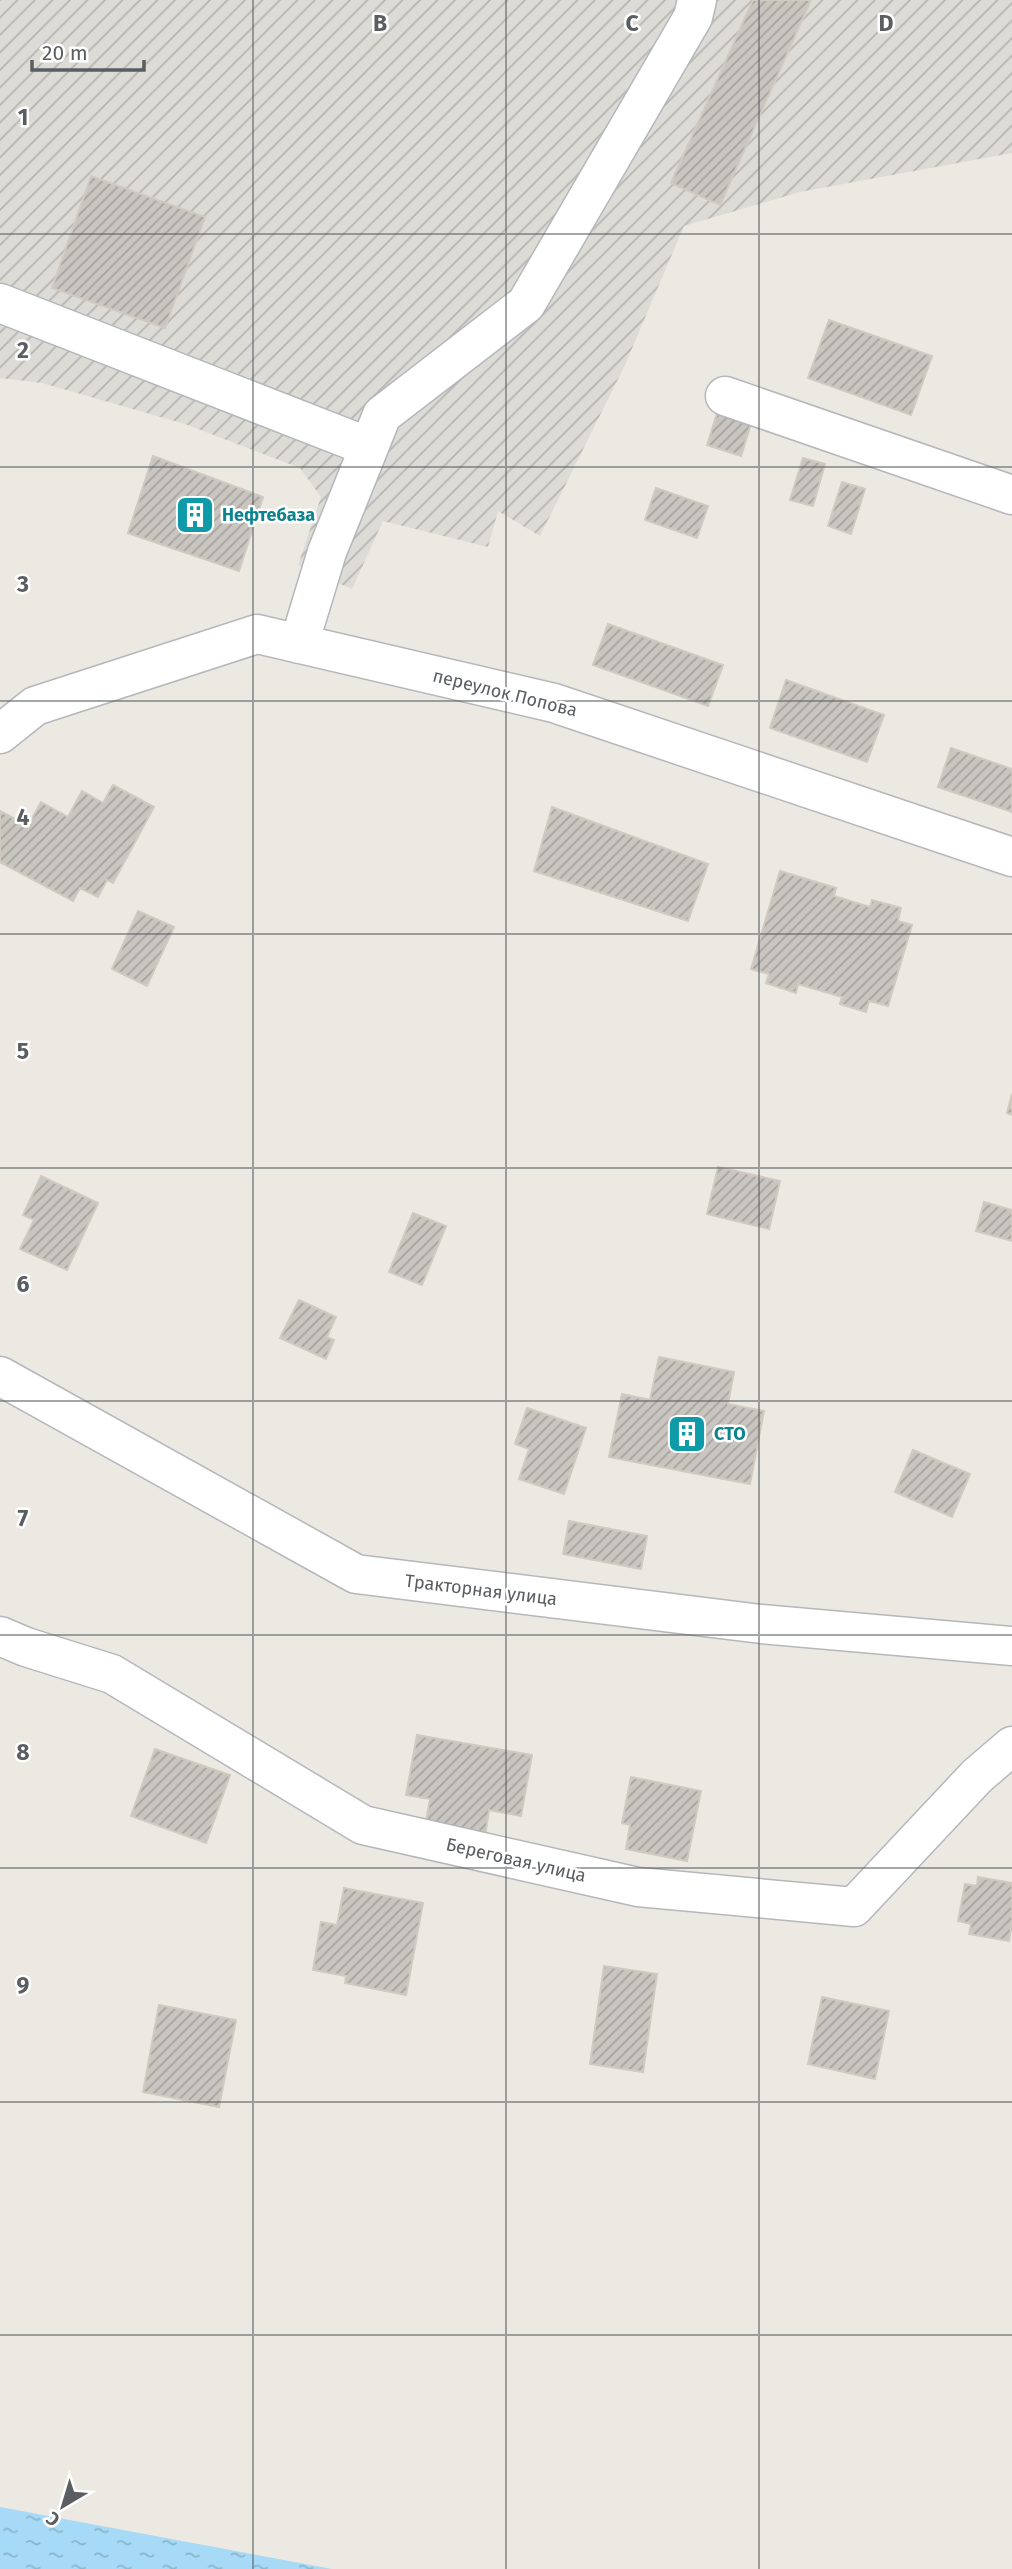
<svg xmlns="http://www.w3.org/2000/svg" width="1012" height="2569" font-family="'Fira Sans',sans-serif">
	<defs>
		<pattern id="industrial-furrows" width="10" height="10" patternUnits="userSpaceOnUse" patternTransform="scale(1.75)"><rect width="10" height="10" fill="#dddbd6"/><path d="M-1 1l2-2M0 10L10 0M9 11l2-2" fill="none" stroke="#b6b5b1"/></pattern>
		<pattern id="water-ripples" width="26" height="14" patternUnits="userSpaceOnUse" patternTransform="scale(1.75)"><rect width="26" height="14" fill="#a6daf7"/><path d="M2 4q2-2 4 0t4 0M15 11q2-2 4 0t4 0" fill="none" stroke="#8ab4cb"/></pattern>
		<pattern id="building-hatch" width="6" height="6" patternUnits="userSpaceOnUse" patternTransform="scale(1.75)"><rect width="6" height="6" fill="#c9c5c0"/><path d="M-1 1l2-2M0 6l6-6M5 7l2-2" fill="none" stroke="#a6a39f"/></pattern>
	</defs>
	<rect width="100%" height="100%" fill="#ece9e2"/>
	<!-- industrial -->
	<path fill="url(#industrial-furrows)" d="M 0,0 L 1012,0 L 1012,153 L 800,192 L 684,226 L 625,365 L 540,536 L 498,511 L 488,547 L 383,521 L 352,589 L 298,565 L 321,497 L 300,468 L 185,424 L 42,383 L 0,378 Z"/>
	<!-- water -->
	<path fill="url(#water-ripples)" d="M 0,2507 L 332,2569 L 0,2569 Z"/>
	<!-- building -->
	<path fill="url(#building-hatch)" stroke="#d0cac0" stroke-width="2" d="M 753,0 L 811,0 L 720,205 L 671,183 Z
		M 91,176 L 205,217 L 165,328 L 52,288 Z
		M 829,320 L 932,356 L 911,415 L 808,378 Z
		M 719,407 L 753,417 L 741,456 L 707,445 Z
		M 153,456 L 263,497 L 239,571 L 128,533 Z
		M 803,458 L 825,464 L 813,506 L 790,500 Z
		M 842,482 L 865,489 L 851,534 L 828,526 Z
		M 656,488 L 708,506 L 697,538 L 645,520 Z
		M 608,624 L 723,665 L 708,706 L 593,665 Z
		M 786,680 L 884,715 L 867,762 L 770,728 Z
		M 951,748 L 1012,769 L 1012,812 L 938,787 Z
		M 113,785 L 154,807 L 113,883 L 107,880 L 98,897 L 80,888 L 73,901 L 0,862 L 0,811 L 28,826 L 41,802 L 68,817 L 82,791 L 103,803 Z
		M 552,807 L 708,864 L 688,921 L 534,871 Z
		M 780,871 L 836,888 L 834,896 L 870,907 L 872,900 L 901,908 L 898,921 L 912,925 L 888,1006 L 869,1001 L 866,1012 L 840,1004 L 842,997 L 798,984 L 796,993 L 766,983 L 769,974 L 751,969 Z
		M 138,911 L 174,927 L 147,986 L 112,969 Z
		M 1012,1094 L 1012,1115 L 1007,1113 Z
		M 718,1167 L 780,1181 L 769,1229 L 707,1214 Z
		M 41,1176 L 98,1203 L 67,1270 L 20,1249 L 34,1220 L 23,1215 Z
		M 984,1202 L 1012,1210 L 1012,1241 L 976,1231 Z
		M 413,1213 L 446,1226 L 422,1285 L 389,1272 Z
		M 299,1300 L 336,1317 L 327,1337 L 334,1340 L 326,1359 L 280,1338 Z
		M 659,1357 L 734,1372 L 728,1404 L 764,1411 L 750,1484 L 609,1457 L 622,1394 L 650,1400 Z
		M 527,1408 L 586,1428 L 564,1494 L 519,1479 L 529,1449 L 515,1444 Z
		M 913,1450 L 970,1474 L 952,1517 L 895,1492 Z
		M 569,1521 L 647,1536 L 641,1569 L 563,1554 Z
		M 417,1735 L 532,1755 L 521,1816 L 489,1810 L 485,1837 L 425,1827 L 430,1799 L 406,1795 Z
		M 155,1749 L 230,1775 L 206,1843 L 131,1816 Z
		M 631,1777 L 701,1791 L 687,1861 L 626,1849 L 630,1825 L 622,1823 Z
		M 978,1877 L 1012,1883 L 1012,1923 L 1009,1941 L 969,1934 L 971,1924 L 958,1921 L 965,1884 L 977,1886 Z
		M 344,1888 L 423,1903 L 406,1995 L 345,1983 L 346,1976 L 313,1970 L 321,1922 L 337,1925 Z
		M 604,1966 L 657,1974 L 643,2072 L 590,2064 Z
		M 822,1997 L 889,2011 L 875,2079 L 808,2064 Z
		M 159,2005 L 236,2020 L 219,2107 L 143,2092 Z"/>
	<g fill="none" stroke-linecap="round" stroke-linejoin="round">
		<!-- minor casing -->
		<g stroke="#b4b7bb" stroke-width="41">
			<path id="minor" d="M 0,303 L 369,447
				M 725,396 L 1012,495
				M 299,644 L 327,552 L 382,415 L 526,304 L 693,17 L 697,0
				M 0,734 L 35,706 L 257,634 L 554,703 L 1012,857
				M 0,1376 L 356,1574 L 761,1624 L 1012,1646
				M 0,1636 L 26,1647 L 112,1674 L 363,1825 L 638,1887 L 854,1907 L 977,1776 L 1012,1746"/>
		</g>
		<!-- minor -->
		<use href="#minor" stroke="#fff" stroke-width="38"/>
	</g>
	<!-- grid -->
	<path fill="none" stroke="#5a5e61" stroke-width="2" stroke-opacity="0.55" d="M 253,0 L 253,2569M 506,0 L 506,2569M 759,0 L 759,2569M 0,234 L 1012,234M 0,467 L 1012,467M 0,701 L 1012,701M 0,934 L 1012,934M 0,1168 L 1012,1168M 0,1401 L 1012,1401M 0,1635 L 1012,1635M 0,1868 L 1012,1868M 0,2102 L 1012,2102M 0,2335 L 1012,2335"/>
	<!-- icons -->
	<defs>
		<g id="building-square" transform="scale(2.0125)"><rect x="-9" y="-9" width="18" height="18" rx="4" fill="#0f9aa8" stroke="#fff"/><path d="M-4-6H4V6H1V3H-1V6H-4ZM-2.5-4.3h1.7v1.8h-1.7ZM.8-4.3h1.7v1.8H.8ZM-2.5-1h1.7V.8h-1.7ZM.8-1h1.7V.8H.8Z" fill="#fff"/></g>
	</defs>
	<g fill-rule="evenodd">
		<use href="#building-square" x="195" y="515"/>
		<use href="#building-square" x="687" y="1434"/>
	</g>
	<g text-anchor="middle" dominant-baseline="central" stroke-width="5" stroke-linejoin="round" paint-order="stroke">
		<!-- culture labels -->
		<g font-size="18" font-weight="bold" fill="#0d838f" stroke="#fff" text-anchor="start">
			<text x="222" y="515">Нефтебаза</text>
			<text x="714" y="1434">СТО</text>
		</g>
		<!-- street labels -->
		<g font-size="18" fill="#5a5e61" stroke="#fff">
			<text transform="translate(505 693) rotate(14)">переулок Попова</text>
			<text transform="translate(481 1590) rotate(7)">Тракторная улица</text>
			<text transform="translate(516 1860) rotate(13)">Береговая улица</text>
		</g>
	</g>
	<g font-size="23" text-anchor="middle" font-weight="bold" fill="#5a5e61" stroke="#fff" stroke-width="5" stroke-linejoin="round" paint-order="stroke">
		<text x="380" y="31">B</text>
		<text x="632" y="31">C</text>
		<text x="886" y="31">D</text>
		<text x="23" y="125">1</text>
		<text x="23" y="358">2</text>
		<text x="23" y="592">3</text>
		<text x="23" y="825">4</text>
		<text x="23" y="1059">5</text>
		<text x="23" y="1292">6</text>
		<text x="23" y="1526">7</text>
		<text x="23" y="1760">8</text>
		<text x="23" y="1993">9</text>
	</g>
	<!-- north arrow -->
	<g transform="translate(63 2506) rotate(218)" stroke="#ffffff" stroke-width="5" paint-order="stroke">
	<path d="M0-5L12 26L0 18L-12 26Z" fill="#5a5e61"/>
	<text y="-10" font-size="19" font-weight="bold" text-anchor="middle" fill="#5a5e61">С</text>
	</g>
	<!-- scale -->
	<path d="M32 60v10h112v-10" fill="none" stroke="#5a5e61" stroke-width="3.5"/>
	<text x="42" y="60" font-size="21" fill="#5a5e61" stroke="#ffffff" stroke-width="5" paint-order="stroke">20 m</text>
</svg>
